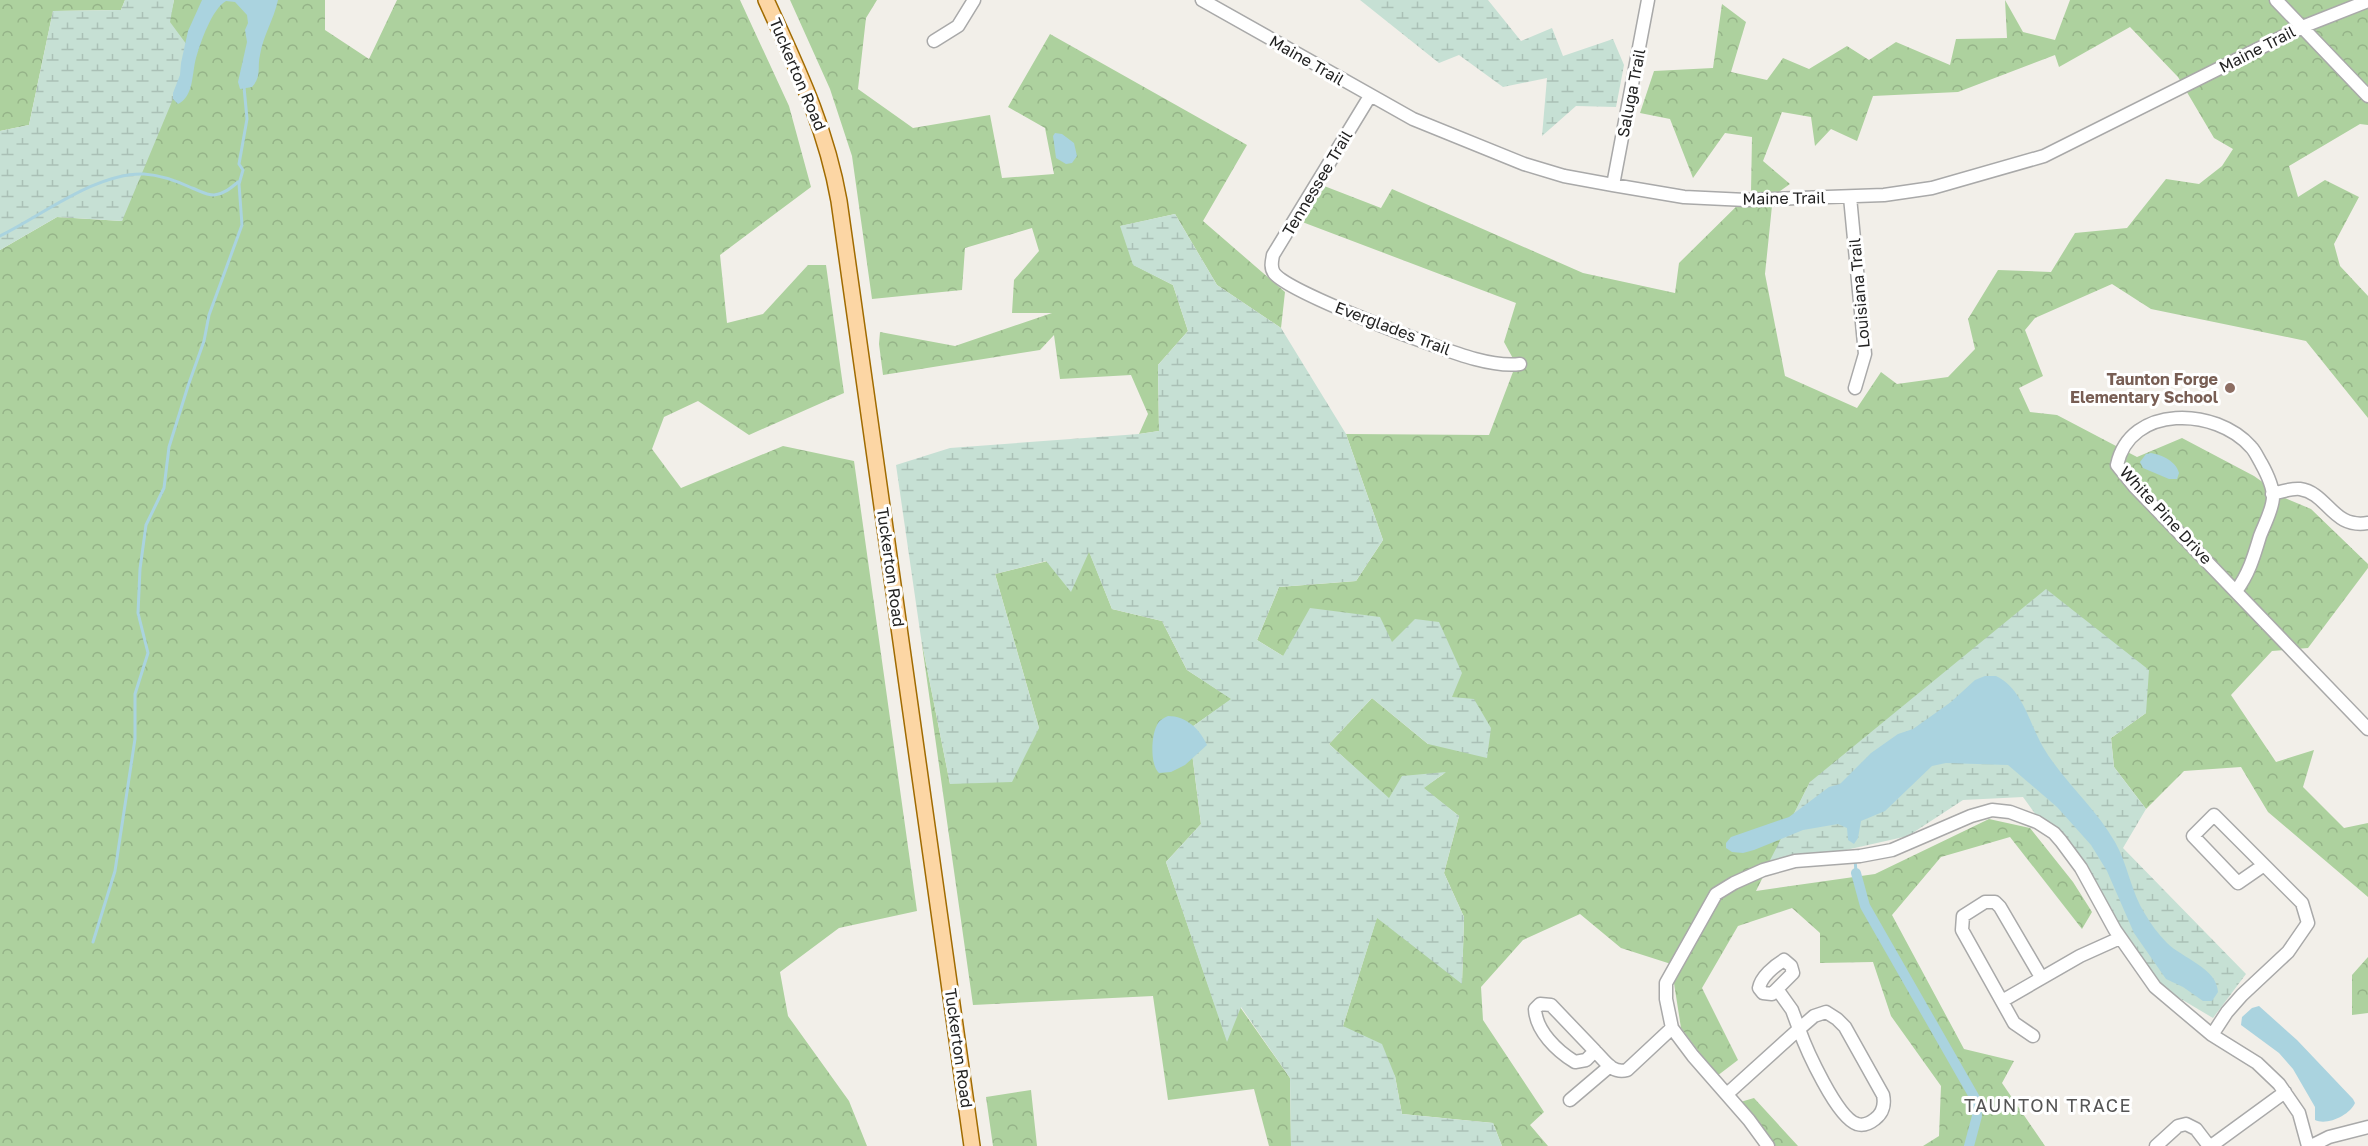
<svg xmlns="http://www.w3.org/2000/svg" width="2368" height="1146" font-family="'Golos Text',sans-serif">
	<defs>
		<pattern id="forest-crowns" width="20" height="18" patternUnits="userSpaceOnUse" patternTransform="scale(1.5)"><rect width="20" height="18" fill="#add19e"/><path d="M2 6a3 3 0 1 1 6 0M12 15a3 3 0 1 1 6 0" fill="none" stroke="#95b388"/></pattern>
		<pattern id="wetland-marsh" width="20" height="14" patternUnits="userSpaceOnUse" patternTransform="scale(1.5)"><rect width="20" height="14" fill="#c6e0d4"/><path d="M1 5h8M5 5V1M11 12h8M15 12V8" fill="none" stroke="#aac0b6"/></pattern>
	</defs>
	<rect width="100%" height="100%" fill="#f2efe9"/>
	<!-- forest -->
	<path fill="url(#forest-crowns)" fill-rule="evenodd" d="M 0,0 L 125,0 L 121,10 L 53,11 L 29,125 L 0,131 Z
		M 174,0 L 325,0 L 325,30 L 369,59 L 397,0 L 740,0 L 789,106 L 811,187 L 720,255 L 727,323 L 763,314 L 808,265 L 826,265 L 844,393 L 749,435 L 698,401 L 664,417 L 652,449 L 681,488 L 783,446 L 854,461 L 917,911 L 839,928 L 780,972 L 788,1016 L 849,1101 L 867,1146 L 0,1146 L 0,250 L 57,217 L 122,221 Z
		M 790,0 L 877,0 L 866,18 L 858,89 L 913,128 L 990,115 L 1002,178 L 1054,174 L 1045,128 L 1008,107 L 1050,34 L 1247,145 L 1203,221 L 1285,292 L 1281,328 L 1217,285 L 1175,214 L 1121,226 L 1134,265 L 1173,285 L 1188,331 L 1158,365 L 1159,431 L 1139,434 L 1148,414 L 1131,375 L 1060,379 L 1054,335 L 1040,350 L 883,375 L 879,344 L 880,332 L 955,346 L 1052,313 L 1012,313 L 1014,280 L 1039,251 L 1032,228 L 965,248 L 962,290 L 872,299 L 852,156 L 830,89 Z
		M 2005,0 L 2023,32 L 2055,40 L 2070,0 L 2368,0 L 2368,125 L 2360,124 L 2289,166 L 2298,197 L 2325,180 L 2359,197 L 2334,244 L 2340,266 L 2368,296 L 2368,418 L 2306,341 L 2151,309 L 2112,284 L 2035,318 L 2025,330 L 2043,376 L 2019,388 L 2030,412 L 2057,415 L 2137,457 L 2182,438 L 2254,476 L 2285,498 L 2311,509 L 2368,564 L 2368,568 L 2308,648 L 2272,651 L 2231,695 L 2276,762 L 2314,750 L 2303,787 L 2344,828 L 2368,823 L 2368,897 L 2268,812 L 2241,767 L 2184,771 L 2146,809 L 2114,767 L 2111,738 L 2146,713 L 1810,782 L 1756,891 L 1875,874 L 1989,819 L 2030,828 L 2073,882 L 2092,912 L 2082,929 L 2010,837 L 1941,857 L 1892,915 L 1964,1049 L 2014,1061 L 2002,1083 L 2045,1146 L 1923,1146 L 1939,1136 L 1941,1086 L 1891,1016 L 1873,962 L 1820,963 L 1820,933 L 1792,908 L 1738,926 L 1702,988 L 1738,1060 L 1717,1076 L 1681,1028 L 1671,964 L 1621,948 L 1580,914 L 1523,940 L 1481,987 L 1483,1020 L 1544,1112 L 1530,1125 L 1548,1146 L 1502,1146 L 1493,1123 L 1402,1114 L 1395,1076 L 1343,1026 L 1377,917 L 1462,983 L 1464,917 L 1444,873 L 1459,816 L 1423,788 L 1445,773 L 1389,799 L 1329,744 L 1372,698 L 1428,744 L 1452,697 L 1392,642 L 1283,656 L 1257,640 L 1279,587 L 1356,581 L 1383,540 L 1346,434 L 1489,435 L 1516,364 L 1504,342 L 1516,303 L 1297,220 L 1319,184 L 1381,208 L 1392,189 L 1583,273 L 1675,293 L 1679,263 L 1751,192 L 1752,137 L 1725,133 L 1693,178 L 1670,119 L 1640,113 L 1654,71 L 1713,68 L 1722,4 L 1746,22 L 1731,72 L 1767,80 L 1783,58 L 1809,69 L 1847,46 L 1869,60 L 1896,42 L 1950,65 L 1956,39 L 2007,38 ZM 2130,27 L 2178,77 L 2214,138 L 2233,149 L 2222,166 L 2199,184 L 2166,179 L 2127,228 L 2075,233 L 2051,272 L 1998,270 L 1968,319 L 1975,349 L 1948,377 L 1897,384 L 1881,372 L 1857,408 L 1785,376 L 1765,274 L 1773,196 L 1790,184 L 1763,161 L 1782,112 L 1811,117 L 1815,146 L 1831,129 L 1857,141 L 1873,96 L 1958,92 L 2055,55 L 2059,67 Z
		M 1089,551 L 1112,609 L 1162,621 L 1187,670 L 1232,699 L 1189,729 L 1201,824 L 1166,862 L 1227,1040 L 1240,1007 L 1290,1078 L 1291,1146 L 1269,1146 L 1254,1089 L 1168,1100 L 1153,996 L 973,1005 L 921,638 L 950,784 L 1039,728 L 995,574 Z
		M 2368,957 L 2368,1013 L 2352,1015 L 2352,975 Z
		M 1031,1090 L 1037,1146 L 993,1146 L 986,1097 Z
		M 1754,1098 L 1798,1146 L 1768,1146 L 1737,1103 Z"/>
	<!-- wetland -->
	<path fill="url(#wetland-marsh)" d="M 125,0 L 174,0 L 170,22 L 187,45 L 178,87 L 122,221 L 57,217 L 0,250 L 0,131 L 29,125 L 53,11 L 121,10 Z
		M 1360,0 L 1488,0 L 1521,41 L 1552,28 L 1563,56 L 1613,39 L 1624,65 L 1616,107 L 1576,106 L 1542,136 L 1547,78 L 1503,87 L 1459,55 L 1439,63 Z
		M 1175,214 L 1217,285 L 1281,328 L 1346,434 L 1383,540 L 1356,581 L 1279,587 L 1257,640 L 1283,656 L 1310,608 L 1380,617 L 1392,642 L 1415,619 L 1439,622 L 1462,673 L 1452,697 L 1474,699 L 1491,728 L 1487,758 L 1428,744 L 1372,698 L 1329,744 L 1389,798 L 1402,776 L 1446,772 L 1424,788 L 1459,816 L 1444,873 L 1464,917 L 1462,984 L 1377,918 L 1343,1026 L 1382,1044 L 1395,1076 L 1402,1114 L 1493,1123 L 1502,1146 L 1291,1146 L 1290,1078 L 1241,1007 L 1227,1042 L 1166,862 L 1201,824 L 1189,729 L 1231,699 L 1187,670 L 1162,621 L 1112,609 L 1089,552 L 1071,592 L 1046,561 L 995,574 L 1039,728 L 1012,782 L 950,784 L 921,638 L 896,465 L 950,448 L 1139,434 L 1159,431 L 1158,365 L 1188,331 L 1173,285 L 1133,265 L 1120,226 Z
		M 2046,589 L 2149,670 L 2146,713 L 2111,738 L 2114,767 L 2146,809 L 2123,848 L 2246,974 L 2213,1018 L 2159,986 L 2023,797 L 1963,800 L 1908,836 L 1766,868 L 1810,782 Z"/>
	<!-- water -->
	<path fill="#aad3df" d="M 202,0 L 278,0 C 274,19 263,36 260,55 C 257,68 262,76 252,87 L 240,89 L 238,82 L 247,42 L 245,30 L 248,23 L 247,15 L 235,2 L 226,1 C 212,9 201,41 196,58 C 192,72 194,97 178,104 L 173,99 L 173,93 L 180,75 L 181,63 L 188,31 Z
		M 1055,133 L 1062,134 L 1074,143 L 1077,156 L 1072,163 L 1066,164 L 1056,158 L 1053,136 Z
		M 2151,453 C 2162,455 2176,461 2179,473 L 2177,479 L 2169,479 L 2143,468 L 2140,462 L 2146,454 Z
		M 1985,676 L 1996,676 C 2023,689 2029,723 2043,747 C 2063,781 2095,807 2115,842 C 2128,865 2131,892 2145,914 C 2151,924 2158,934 2167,943 C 2182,958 2217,968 2218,992 L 2212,1001 L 2203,1001 L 2183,987 L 2166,979 L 2134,933 L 2107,871 L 2091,845 L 2057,807 L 2008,765 L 1946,763 L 1932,766 L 1885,811 L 1861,821 L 1858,838 L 1854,844 L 1848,840 L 1847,828 L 1838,824 L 1803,830 L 1754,850 L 1743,853 L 1732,852 L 1726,848 L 1726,843 L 1731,837 L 1789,817 L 1829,787 L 1840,784 L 1871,753 L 1898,734 L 1913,729 L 1951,702 L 1975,680 Z
		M 1168,716 C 1186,716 1200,729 1207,745 L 1185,765 L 1171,772 L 1159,773 C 1150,765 1151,736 1157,725 C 1159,720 1164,718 1168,716 Z
		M 2259,1006 L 2297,1040 L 2353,1099 L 2355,1103 C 2350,1115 2327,1126 2315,1120 L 2315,1107 L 2293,1069 L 2279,1053 L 2241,1025 L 2242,1017 L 2252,1008 Z"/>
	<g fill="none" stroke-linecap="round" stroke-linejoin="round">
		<!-- stream -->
		<path stroke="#aad3df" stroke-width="3" d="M 0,236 C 41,216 97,172 144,174 C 160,175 177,181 192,188 C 200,191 206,195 214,195 C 224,194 231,188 238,182
			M 1855,858 L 1856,873
			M 93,942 L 115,871 L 135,739 L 135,694 L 148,653 L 138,613 L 140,569 L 146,525 L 164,488 L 169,447 L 188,386 L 204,341 L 209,315 L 242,225 L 239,184 L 243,170 L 239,164 L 247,119 L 244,87"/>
		<!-- canal -->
		<path stroke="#aad3df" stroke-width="10" d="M 1856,873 L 1865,906 L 1976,1100 L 1977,1116 L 1969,1146"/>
		<!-- minor casing -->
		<g stroke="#a9a9a9" stroke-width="15">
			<path id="minor" d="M 1202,0 L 1413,119 L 1524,164 L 1564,176 L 1613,185 L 1684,197 L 1746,200 L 1884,195 L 1932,188 L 2044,156 L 2302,27 L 2368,1
				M 2276,0 L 2368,96
				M 934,41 L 958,26 L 974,0
				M 1370,96 L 1273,255 C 1272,261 1270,267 1274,273 C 1288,293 1444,351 1475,359 C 1490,363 1505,366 1520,364
				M 1613,185 L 1648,0
				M 1850,197 L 1865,354 L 1855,388
				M 2272,494 C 2280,492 2292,488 2300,489 C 2328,493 2332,529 2368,523
				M 2236,591 C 2249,574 2254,556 2260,536 C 2264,525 2273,509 2273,497 C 2273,486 2266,472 2261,463 C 2258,458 2255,451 2251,447 C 2216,407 2130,404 2117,465 L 2134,486 L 2368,729
				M 2002,1001 L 2080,956 L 2120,938
				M 1826,1012 L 1837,1019 L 1845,1027 L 1883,1095 C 1885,1104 1883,1113 1875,1119 C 1870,1123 1863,1126 1857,1124 C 1837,1118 1806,1049 1799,1029 L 1814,1016 Z
				M 2212,1035 L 2227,1012 L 2242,995 L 2288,952 L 2308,923 L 2302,903 L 2214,815 L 2193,836 L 2238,883 L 2264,865
				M 2033,1036 L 2014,1023 L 1962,930 L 1963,916 L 1985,902 L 1995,902 L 2000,907 L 2041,977
				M 1595,1051 L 1551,1005 L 1540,1004 L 1535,1009 C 1536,1031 1557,1051 1575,1062 L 1586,1060 L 1595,1051 C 1605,1061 1612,1074 1627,1070 L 1672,1028
				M 1727,1094 L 1799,1029 L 1792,1010 L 1777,989 L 1793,973 L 1791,966 L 1784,960 C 1774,966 1761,977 1759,988 L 1763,993 L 1772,994 L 1777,989
				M 1570,1100 L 1610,1066
				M 1768,1146 L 1749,1120 L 1693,1056 L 1672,1028 L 1666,999 L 1666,983 L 1716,894 L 1734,883 L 1763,870 L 1795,861 L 1860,856 L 1892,850 L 1971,816 L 1992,810 L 2010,812 L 2037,822 L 2054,833 L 2061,841 L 2081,868 L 2115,930 L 2155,987 L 2212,1035 L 2257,1063 L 2279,1084 L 2299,1113 L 2308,1146
				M 2156,1146 L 2178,1126 L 2186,1124 L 2196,1129 L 2209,1146
				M 2211,1146 L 2285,1092
				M 2311,1146 L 2329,1137 L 2368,1127"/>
		</g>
		<!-- major casing -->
		<g stroke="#a06b00" stroke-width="18">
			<path id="major" d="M 766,0 C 797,68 826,127 839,201 L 972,1146"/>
		</g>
		<!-- minor -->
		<use href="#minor" stroke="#fff" stroke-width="12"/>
		<!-- major -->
		<use href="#major" stroke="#fcd6a4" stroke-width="15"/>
	</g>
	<!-- markers -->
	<circle fill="#8d6e63" stroke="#fff" stroke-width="2" cx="2230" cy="388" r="6"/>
	<g text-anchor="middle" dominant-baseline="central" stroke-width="6" stroke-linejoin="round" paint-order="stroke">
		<!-- street labels -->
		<g font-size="16" fill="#222" stroke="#fff">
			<text transform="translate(2257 49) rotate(-27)">Maine Trail</text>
			<text transform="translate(1307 60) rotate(30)">Maine Trail</text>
			<text transform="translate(798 74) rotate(67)">Tuckerton Road</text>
			<text transform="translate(1631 93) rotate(-79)">Saluga Trail</text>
			<text transform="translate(1317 183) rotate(-59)">Tennessee Trail</text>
			<text transform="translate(1784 198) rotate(-1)">Maine Trail</text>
			<text transform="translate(1859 293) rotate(-95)">Louisiana Trail</text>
			<text transform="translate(1393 328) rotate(21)">Everglades Trail</text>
			<text transform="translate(2166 515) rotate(47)">White Pine Drive</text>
			<text transform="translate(891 567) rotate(82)">Tuckerton Road</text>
			<text transform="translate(959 1048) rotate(82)">Tuckerton Road</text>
		</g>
		<!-- education labels -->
		<g font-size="16" font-weight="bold" fill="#785e54" stroke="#fff" text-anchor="end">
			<text x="2218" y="379">Taunton Forge<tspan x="2218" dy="18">Elementary School</tspan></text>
		</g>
		<!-- neighbourhood labels -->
		<g font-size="18" letter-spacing="1.5" fill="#555" stroke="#fff">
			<text x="2048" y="1105">TAUNTON TRACE</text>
		</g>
	</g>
</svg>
